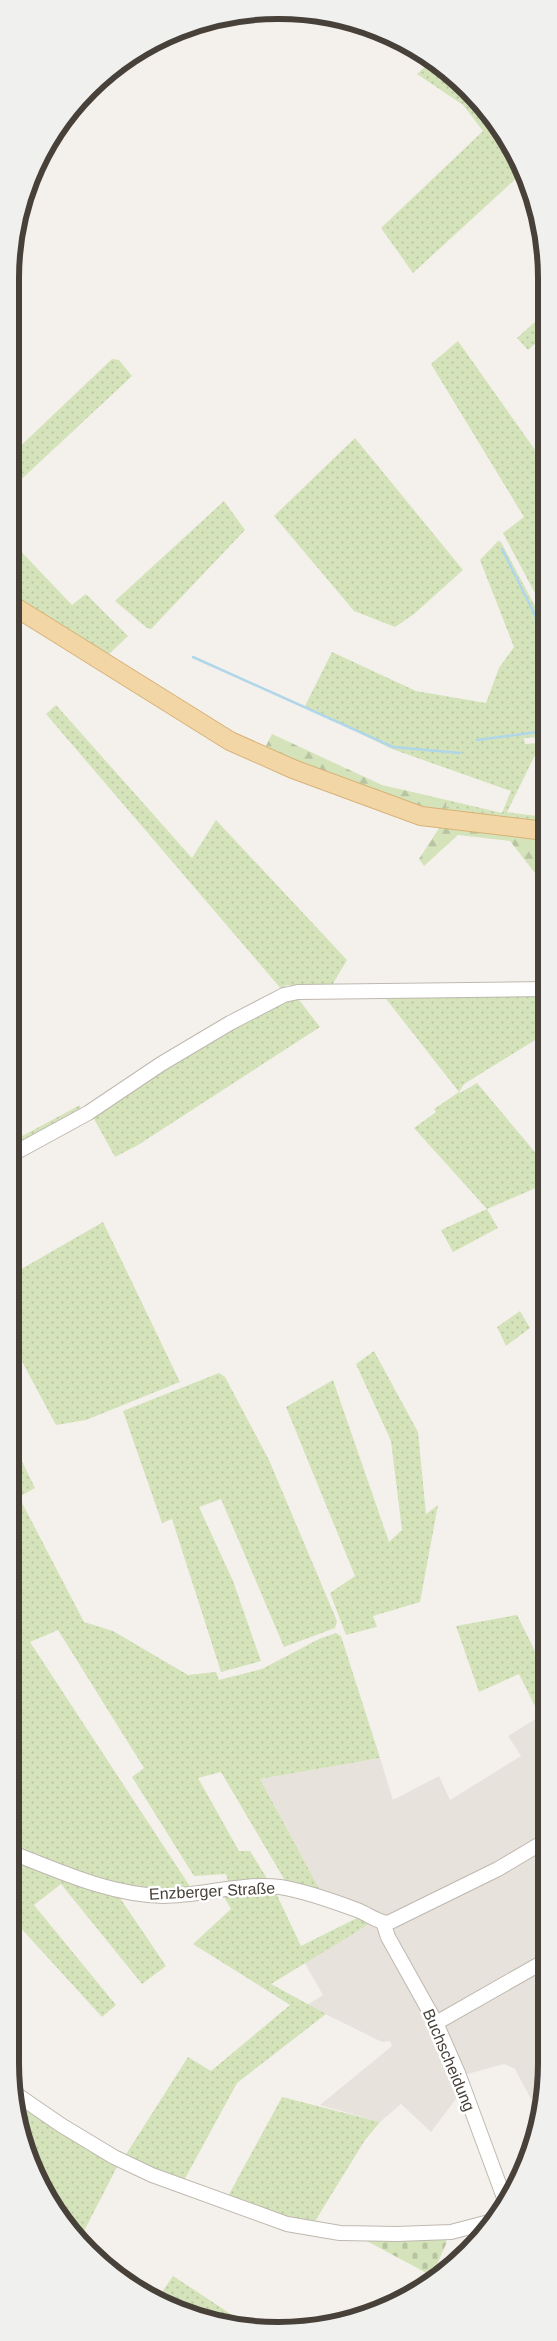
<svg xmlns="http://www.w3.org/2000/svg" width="557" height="2341" font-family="Arial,sans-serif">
	<defs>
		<pattern id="grass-dots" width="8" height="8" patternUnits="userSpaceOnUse" patternTransform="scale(1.25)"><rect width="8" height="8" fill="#d4e3ba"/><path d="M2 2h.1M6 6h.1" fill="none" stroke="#b8c4a1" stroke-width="1.8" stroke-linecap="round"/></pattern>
		<pattern id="forest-firs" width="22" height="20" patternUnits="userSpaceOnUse" patternTransform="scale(1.25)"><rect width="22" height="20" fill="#d4e3ba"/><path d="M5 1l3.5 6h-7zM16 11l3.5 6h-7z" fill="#b8c4a1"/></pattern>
		<pattern id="cemetery-stones" width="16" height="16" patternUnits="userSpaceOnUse" patternTransform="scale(1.25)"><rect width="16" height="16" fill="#d4e3ba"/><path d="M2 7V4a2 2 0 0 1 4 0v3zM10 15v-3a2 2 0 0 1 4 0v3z" fill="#b8c4a1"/></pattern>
	</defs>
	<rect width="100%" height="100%" fill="#f4f1ec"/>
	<!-- residential -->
	<path fill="#e7e2db" d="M 545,1713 L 545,2098 L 543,2094 L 531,2099 L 515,2069 L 504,2064 L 457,2077 L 461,2092 L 431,2132 L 401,2104 L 380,2122 L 320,2105 L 392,2046 L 390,2041 L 382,2042 L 307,2005 L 323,1995 L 304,1962 L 380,1918 L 321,1892 L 260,1779 L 380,1758 L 393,1800 L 439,1776 L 450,1800 L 521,1756 L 508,1736 Z"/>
	<!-- grass -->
	<path fill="url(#grass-dots)" d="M 427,65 C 459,94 510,130 523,172 L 413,273 L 381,228 L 483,131 L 463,105 L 417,74 Z
		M 545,313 L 545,335 L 528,350 L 517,338 Z
		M 458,341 L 545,464 L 545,612 L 503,533 L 524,517 L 431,364 Z
		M 112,359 L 119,360 L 132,376 L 12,488 L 12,454 Z
		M 355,438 L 463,570 L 414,614 L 395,627 L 354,611 L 274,516 Z
		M 224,501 L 245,530 L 151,629 L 147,628 L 115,601 Z
		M 498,541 L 501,542 L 545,625 L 545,737 L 524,738 L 525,744 L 541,743 L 507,812 L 545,817 L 545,826 L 445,814 L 447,800 L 502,813 L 511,791 L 392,749 L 305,706 L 332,652 L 416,691 L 486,703 L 499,668 L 514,647 L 480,560 Z
		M 12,542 L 72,605 L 86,594 L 128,636 L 105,658 L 12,600 Z
		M 56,705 L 192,858 L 216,820 L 347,960 L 331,987 L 286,985 L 282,990 L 46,714 Z
		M 545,994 L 545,1034 L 464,1084 L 459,1092 L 460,1093 L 477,1083 L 545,1164 L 545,1184 L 487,1209 L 498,1228 L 453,1252 L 441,1230 L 487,1209 L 414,1128 L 436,1112 L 434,1109 L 459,1092 L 383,995 Z
		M 296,996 L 320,1027 L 138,1145 L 115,1157 L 93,1117 L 95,1111 L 232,1029 Z
		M 80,1105 L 81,1112 L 11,1151 L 11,1142 Z
		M 103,1222 L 180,1382 L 86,1420 L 56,1425 L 11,1341 L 11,1275 Z
		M 520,1311 L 530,1328 L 506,1346 L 497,1327 Z
		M 374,1351 L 418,1432 L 426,1514 L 438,1505 L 420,1602 L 373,1616 L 377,1627 L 346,1635 L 330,1593 L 355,1576 L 286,1407 L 333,1380 L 389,1542 L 402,1530 L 391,1441 L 356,1364 Z
		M 219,1373 L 225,1377 L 269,1460 L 337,1621 L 335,1628 L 284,1647 L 221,1499 L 199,1507 L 233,1581 L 261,1661 L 221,1672 L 172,1519 L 162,1523 L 123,1411 Z
		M 11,1439 L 35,1488 L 19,1497 L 84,1622 L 113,1631 L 188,1675 L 216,1672 L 219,1680 L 262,1669 L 319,1639 L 336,1633 L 341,1636 L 380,1758 L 260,1779 L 321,1892 L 287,1884 L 221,1772 L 198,1778 L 239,1851 L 250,1851 L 270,1883 L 229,1885 L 226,1874 L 194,1876 L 132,1777 L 144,1768 L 58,1630 L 30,1642 L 193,1891 L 145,1892 L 107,1884 L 10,1848 Z
		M 517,1615 L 541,1663 L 545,1661 L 545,1713 L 540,1716 L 519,1674 L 479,1692 L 456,1626 Z
		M 10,1856 L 118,1895 L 166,1966 L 142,1984 L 61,1884 L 34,1905 L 116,2005 L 102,2017 L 18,1925 L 10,1932 Z
		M 275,1891 L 301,1946 L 361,1916 L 374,1921 L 271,1984 L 326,2014 L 237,2083 L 182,2184 L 123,2159 L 188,2057 L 211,2071 L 290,2005 L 193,1944 L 231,1909 L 223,1895 Z
		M 17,2097 L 119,2163 L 79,2241 L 30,2165 Z
		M 282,2097 L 380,2122 L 365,2140 L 312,2226 L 226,2200 Z
		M 173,2276 L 252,2328 L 168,2305 L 160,2300 L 160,2295 Z"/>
	<!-- forest -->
	<path fill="url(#forest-firs)" d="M 272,734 L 382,785 L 447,800 L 445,814 L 388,799 L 264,750 Z
		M 441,825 L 545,836 L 545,886 L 510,841 L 458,835 L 424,866 L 419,859 Z"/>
	<!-- cemetery -->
	<path fill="url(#cemetery-stones)" d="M 447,2235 L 446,2244 L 432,2276 L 365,2240 Z"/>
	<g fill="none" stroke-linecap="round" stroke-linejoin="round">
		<!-- stream -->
		<path stroke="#b0d7e9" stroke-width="2.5" d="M 502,549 L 545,635
			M 193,657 L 393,747 L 460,753
			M 477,740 L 545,731"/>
		<!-- minor casing -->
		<g stroke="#bfb8af" stroke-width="16">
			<path id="minor" d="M 11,1155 L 88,1113 L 161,1064 L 230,1023 L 284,995 L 298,992 L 545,989
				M 10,1852 C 59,1871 110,1895 163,1896 C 202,1896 242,1882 280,1887 C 305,1891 333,1901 357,1910 C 368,1914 377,1922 388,1923 L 498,1869 L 545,1841
				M 383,1922 L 388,1937 L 436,2023 L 458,2073 L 506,2203
				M 436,2023 L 545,1961
				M 16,2094 L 61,2125 L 114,2157 L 152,2175 L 287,2224 L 340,2233 L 397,2234 L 451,2232 L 489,2222"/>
		</g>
		<!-- major casing -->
		<g stroke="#d7b277" stroke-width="20">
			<path id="major" d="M 12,605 L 230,741 L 293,769 L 421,816 L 545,831"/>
		</g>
		<!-- minor -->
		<use href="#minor" stroke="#fff" stroke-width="14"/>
		<!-- major -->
		<use href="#major" stroke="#f3d6a6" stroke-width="18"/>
	</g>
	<g text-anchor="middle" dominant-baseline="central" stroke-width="5" stroke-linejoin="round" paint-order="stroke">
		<!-- street labels -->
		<g font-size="16" fill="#48413a" stroke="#fff">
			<text transform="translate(212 1891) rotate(-3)">Enzberger Straße</text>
			<text transform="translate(449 2060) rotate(67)">Buchscheidung</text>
		</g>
	</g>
	<!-- crop -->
	<path d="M0 0H557V2341H0ZM278 19H279A259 259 0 0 1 538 278V2063A259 259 0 0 1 279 2322H278A259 259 0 0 1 19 2063V278A259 259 0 0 1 278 19Z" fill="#f0f0ef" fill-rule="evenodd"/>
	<path fill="none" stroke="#48413a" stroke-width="6" d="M278 19H279A259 259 0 0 1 538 278V2063A259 259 0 0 1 279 2322H278A259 259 0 0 1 19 2063V278A259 259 0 0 1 278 19Z"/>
</svg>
